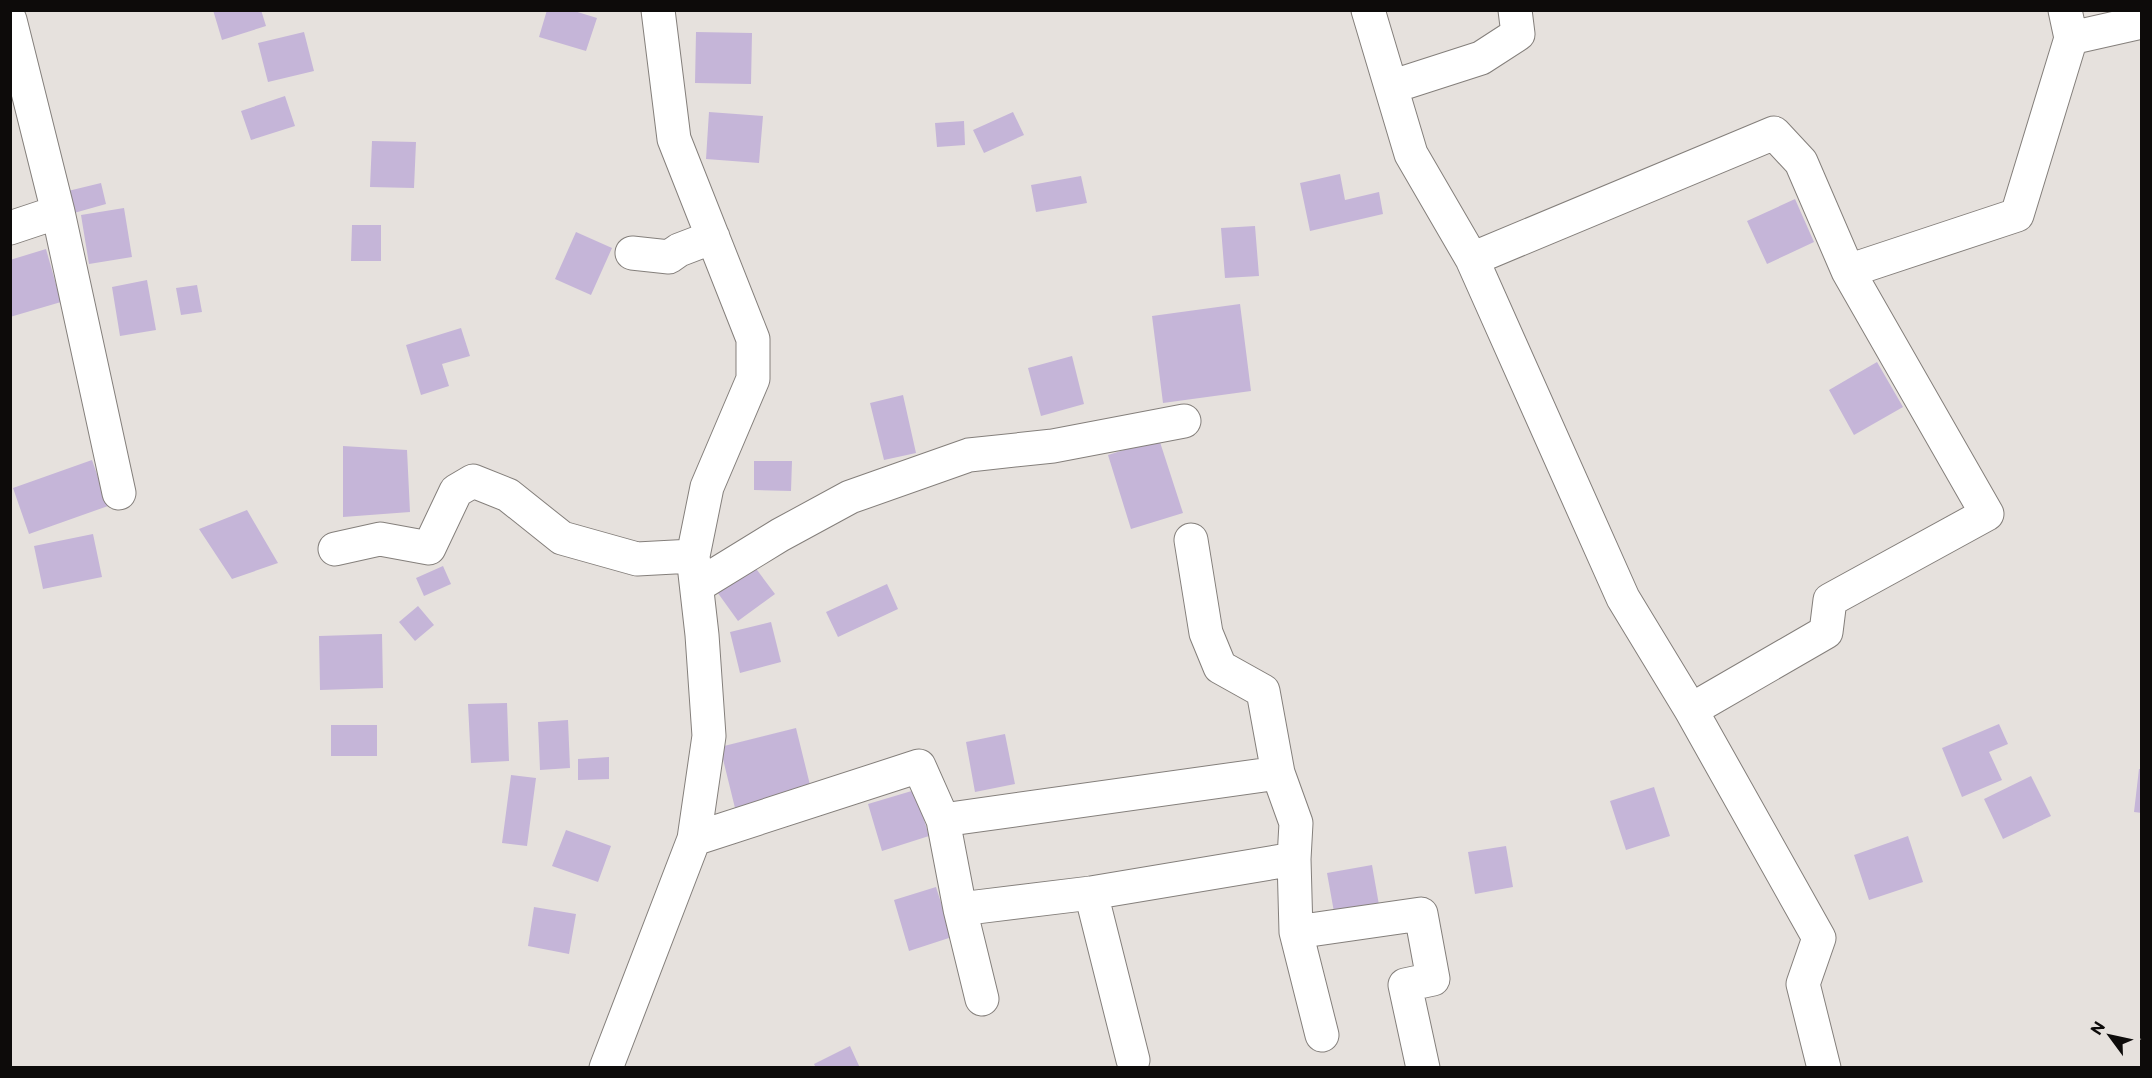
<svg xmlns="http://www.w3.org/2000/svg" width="2152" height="1078" font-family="Commissioner,sans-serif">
	<rect width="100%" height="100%" fill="#e6e1dd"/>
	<!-- building -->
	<path fill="#c5b5d8" d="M 213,10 L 261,10 L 266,26 L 222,40 Z
		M 547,10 L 571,10 L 597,18 L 586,51 L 539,37 Z
		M 304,32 L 314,71 L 268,82 L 258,43 Z
		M 696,32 L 752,33 L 751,84 L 695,83 Z
		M 285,96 L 295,126 L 251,140 L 241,111 Z
		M 709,112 L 763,116 L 759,163 L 706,159 Z
		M 1013,112 L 1024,135 L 984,153 L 973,130 Z
		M 964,121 L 965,145 L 937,147 L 935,123 Z
		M 372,141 L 416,142 L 414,188 L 370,187 Z
		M 1340,174 L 1345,200 L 1379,192 L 1383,214 L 1310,231 L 1300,183 Z
		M 1081,176 L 1087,203 L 1036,212 L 1031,185 Z
		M 101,183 L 106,204 L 74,213 L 68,191 Z
		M 1795,199 L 1814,242 L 1767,264 L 1747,221 Z
		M 124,208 L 132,257 L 89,264 L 81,215 Z
		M 352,225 L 381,225 L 381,261 L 351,261 Z
		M 1255,226 L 1259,276 L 1225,278 L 1221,228 Z
		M 576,232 L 612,248 L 591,295 L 555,279 Z
		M 46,249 L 61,302 L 10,317 L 10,260 Z
		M 147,280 L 156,330 L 120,336 L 112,287 Z
		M 197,285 L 202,312 L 181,315 L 176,288 Z
		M 1240,304 L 1251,391 L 1163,403 L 1152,316 Z
		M 461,328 L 470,356 L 442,364 L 449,386 L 421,395 L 406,345 Z
		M 1072,356 L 1084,404 L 1041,416 L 1028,368 Z
		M 1877,362 L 1903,407 L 1854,435 L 1829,390 Z
		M 903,395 L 916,453 L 884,460 L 870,403 Z
		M 1159,439 L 1183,513 L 1131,529 L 1108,455 Z
		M 343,446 L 407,450 L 410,512 L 343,517 Z
		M 92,460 L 108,506 L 29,534 L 13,488 Z
		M 754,461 L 792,461 L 791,491 L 754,490 Z
		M 247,510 L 278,563 L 232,579 L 199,529 Z
		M 93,534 L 102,577 L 43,589 L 34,546 Z
		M 751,562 L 775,594 L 738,621 L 715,589 Z
		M 443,566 L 451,584 L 424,596 L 416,578 Z
		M 887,584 L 898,609 L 838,637 L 826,612 Z
		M 418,606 L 434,625 L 415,641 L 399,622 Z
		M 771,622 L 781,662 L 740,673 L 730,632 Z
		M 382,634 L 383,688 L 320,690 L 319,636 Z
		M 507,703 L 509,761 L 471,763 L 468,704 Z
		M 568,720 L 570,768 L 540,770 L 538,722 Z
		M 1999,724 L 2008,744 L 1989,752 L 2002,780 L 1962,797 L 1942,748 Z
		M 331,725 L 377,725 L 377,756 L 331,756 Z
		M 796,728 L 811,789 L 735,808 L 720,747 Z
		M 1005,734 L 1015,784 L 975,792 L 966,742 Z
		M 609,757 L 609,779 L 578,780 L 578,759 Z
		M 2139,769 L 2142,769 L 2142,813 L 2134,812 Z
		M 511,775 L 536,778 L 527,846 L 502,843 Z
		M 2031,776 L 2051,816 L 2003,839 L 1984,799 Z
		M 1654,787 L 1670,836 L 1626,850 L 1610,801 Z
		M 915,790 L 929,836 L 882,851 L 868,804 Z
		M 566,830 L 611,846 L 598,882 L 552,866 Z
		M 1908,836 L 1923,882 L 1869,900 L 1854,855 Z
		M 1506,846 L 1513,887 L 1475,894 L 1468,852 Z
		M 1372,865 L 1379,905 L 1334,912 L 1327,873 Z
		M 936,887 L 952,937 L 909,951 L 894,900 Z
		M 534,907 L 576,914 L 569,954 L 528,946 Z
		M 850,1046 L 860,1068 L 816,1068 L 814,1064 Z"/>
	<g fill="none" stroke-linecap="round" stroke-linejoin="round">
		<!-- street casing -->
		<g stroke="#847f7b" stroke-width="35">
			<path id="street" d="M 1368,10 L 1411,154 L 1472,259 L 1623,598 L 1691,710 L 1819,938 L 1803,984 L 1824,1068
				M 10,20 L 58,212 L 119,493
				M 2071,38 L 2142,22
				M 1391,87 L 1481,58 L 1518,34 L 1515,10
				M 10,228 L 58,212
				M 632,253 L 669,257 L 679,250 L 713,237
				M 1472,259 L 1774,133 L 1801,162 L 1848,271 L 1987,514 L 1830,600 L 1826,632 L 1691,710
				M 1848,271 L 2017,215 L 2071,38 L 2065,10
				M 335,549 L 380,539 L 429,548 L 456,491 L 473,481 L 508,495 L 562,538 L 637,559 L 693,556
				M 697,586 L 780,535 L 850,497 L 969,455 L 1053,446 L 1184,421
				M 943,820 L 1278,773
				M 694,839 L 919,766 L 943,820 L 960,909 L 1091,893 L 1294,859 L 1296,823 L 1278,773 L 1263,691 L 1220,667 L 1206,633 L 1191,540
				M 1294,859 L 1296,932 L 1322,1035
				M 1091,893 L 1133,1060
				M 960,909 L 982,999
				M 1296,932 L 1421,914 L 1433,979 L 1405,985 L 1423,1068
				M 606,1068 L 694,839 L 709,736 L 702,635 L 693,556 L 707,487 L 753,379 L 753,339 L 674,139 L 658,10"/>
		</g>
		<!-- street -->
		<use href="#street" stroke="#fff" stroke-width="33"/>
	</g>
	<!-- border -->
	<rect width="2152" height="1078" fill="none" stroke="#0d0b0a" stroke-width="24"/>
	<!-- north arrow -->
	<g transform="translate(2110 1036) rotate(303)" stroke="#e6e1dd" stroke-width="4.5" paint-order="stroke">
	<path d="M0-4.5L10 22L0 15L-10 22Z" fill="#0d0b0a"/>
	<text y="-9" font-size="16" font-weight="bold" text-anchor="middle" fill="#0d0b0a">N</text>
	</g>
</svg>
